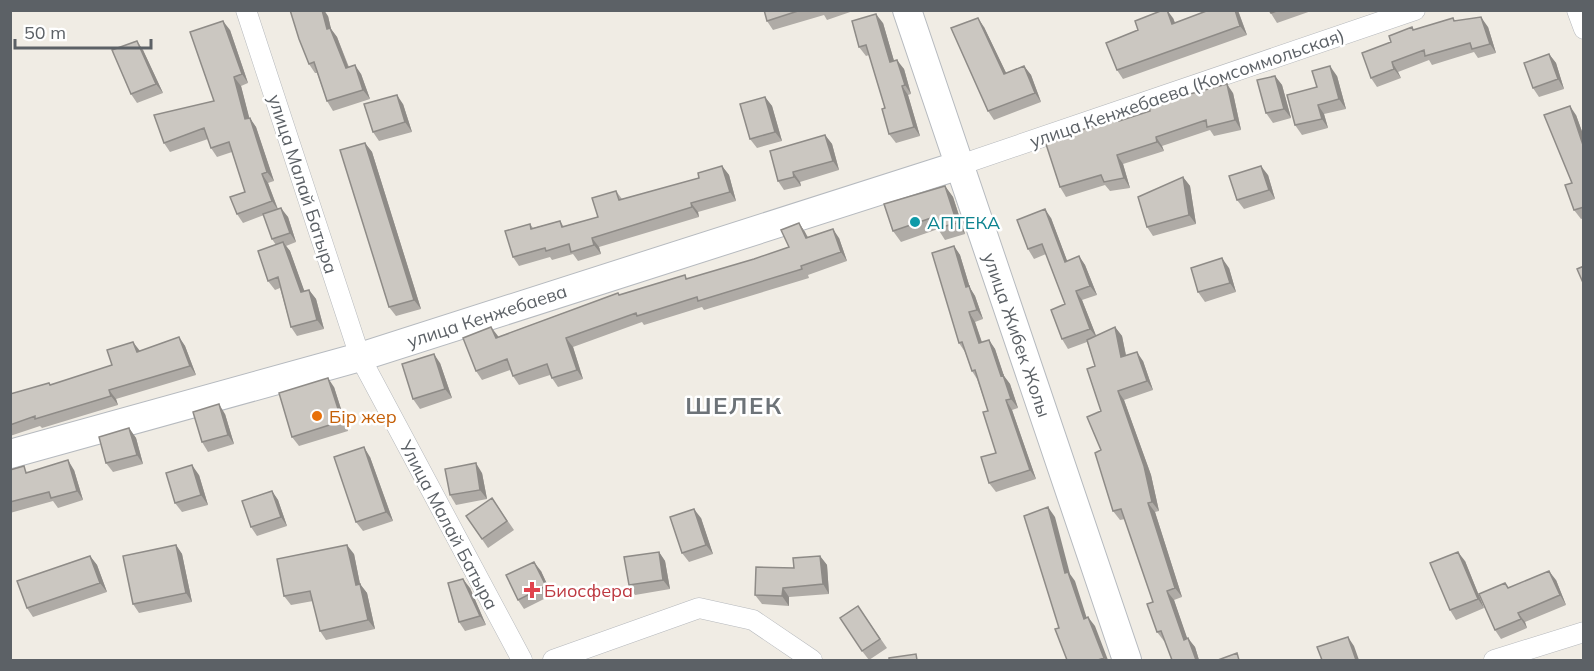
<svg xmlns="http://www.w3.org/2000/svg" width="1594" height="671" font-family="Mulish,sans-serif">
	<rect width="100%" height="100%" fill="#f0ece4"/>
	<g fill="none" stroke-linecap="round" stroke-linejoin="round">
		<!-- street casing -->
		<g stroke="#b5b8bc" stroke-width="21">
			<path id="street" d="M 246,10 L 360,357 L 522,660
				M 1577,10 L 1584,29
				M 960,165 L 1415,10
				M 553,660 L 699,608 L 753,620 L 812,660
				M 1494,660 L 1584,632"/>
		</g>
		<!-- secondary casing -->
		<g stroke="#b6babf" stroke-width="30">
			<path id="secondary" d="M 907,10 L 1127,660
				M 10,454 L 360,357 L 960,165"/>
		</g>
		<!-- street -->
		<use href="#street" stroke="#fff" stroke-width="20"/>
		<!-- secondary -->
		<use href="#secondary" stroke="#fff" stroke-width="28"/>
	</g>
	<!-- wall -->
	<path fill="#afaba6" d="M 764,10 L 856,10 L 827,20 L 824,15 L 773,30 L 767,21 Z
		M 1238,10 L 1247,35 L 1123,79 L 1117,70 L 1173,18 L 1175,23 Z
		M 1269,10 L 1314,10 L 1277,23 Z
		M 328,16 L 331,29 L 337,37 L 349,67 L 361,74 L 370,99 L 333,111 L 327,101 L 317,73 L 315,73 L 309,64 Z
		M 1453,18 L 1455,21 L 1488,27 L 1496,53 L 1478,58 L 1474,52 L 1432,65 L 1429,60 L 1398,72 L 1401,78 L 1377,87 L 1371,78 L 1391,42 L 1412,27 L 1414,30 Z
		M 883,23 L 894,61 L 904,69 L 911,94 L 908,95 L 920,136 L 896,143 L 889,134 L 885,108 L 869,55 L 866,56 L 859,47 Z
		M 984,27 L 1006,73 L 1024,66 L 1031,75 L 1041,102 L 994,120 L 988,111 Z
		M 230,30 L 248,83 L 241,86 L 249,118 L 256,127 L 274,181 L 268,183 L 278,209 L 288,217 L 296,242 L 286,246 L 290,251 L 304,291 L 309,290 L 316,299 L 324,329 L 297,336 L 291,327 L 280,288 L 275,290 L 268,281 L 276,245 L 272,239 L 264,215 L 243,223 L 237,214 L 245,192 L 232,152 L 217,157 L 211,148 L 208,139 L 170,152 L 164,143 L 214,101 Z
		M 143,50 L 163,93 L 137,103 L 131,94 Z
		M 1549,54 L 1556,63 L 1564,89 L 1539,97 L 1533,88 Z
		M 1275,76 L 1282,85 L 1291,118 L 1273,123 L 1266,113 Z
		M 1337,76 L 1346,109 L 1324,114 L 1328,128 L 1302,135 L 1295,125 L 1317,87 Z
		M 1233,93 L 1241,130 L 1214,136 L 1210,130 L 1162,146 L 1164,151 L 1123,164 L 1130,188 L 1110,191 L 1105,185 L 1066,197 L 1060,187 L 1079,130 Z
		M 765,97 L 772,106 L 782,141 L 757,148 L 750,139 Z
		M 403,104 L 412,132 L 379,141 L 373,132 Z
		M 1576,115 L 1584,137 L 1584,218 L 1581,219 L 1574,210 L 1572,183 Z
		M 825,135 L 832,144 L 839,170 L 800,182 L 801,186 L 784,190 L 778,181 Z
		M 365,143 L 372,152 L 421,309 L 396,316 L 389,307 Z
		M 722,166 L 729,175 L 736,201 L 698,212 L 699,217 L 599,247 L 601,254 L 578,261 L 573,254 L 552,260 L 550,257 L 519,266 L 513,257 L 530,224 L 533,228 L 560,221 L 564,227 L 598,217 L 616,191 L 622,199 L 699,178 Z
		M 1268,175 L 1275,199 L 1244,209 L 1237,200 Z
		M 1183,177 L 1190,186 L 1196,224 L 1153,236 L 1147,227 Z
		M 945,186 L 953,197 L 965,234 L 945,240 L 938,229 L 901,242 L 893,231 Z
		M 1051,218 L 1067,261 L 1079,256 L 1085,265 L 1097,295 L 1082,300 L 1096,336 L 1115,327 L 1122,336 L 1126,355 L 1143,361 L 1153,390 L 1124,400 L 1151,475 L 1159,511 L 1155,512 L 1182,597 L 1174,600 L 1187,639 L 1195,647 L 1199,660 L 1172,660 L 1165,641 L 1164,641 L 1157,632 L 1153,602 L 1125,519 L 1120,520 L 1113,511 L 1101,450 L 1101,411 L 1095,366 L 1087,342 L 1068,349 L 1062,339 L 1065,304 L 1046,254 L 1034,259 L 1028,249 Z
		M 799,223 L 808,237 L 839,238 L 847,261 L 808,275 L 809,278 L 704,310 L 702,307 L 644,325 L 642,322 L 573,347 L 583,379 L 558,387 L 550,375 L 519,385 L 513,376 L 510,370 L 482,380 L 476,371 L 498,337 L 618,293 L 620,295 L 685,275 L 687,279 L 754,259 L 789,247 Z
		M 954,246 L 960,255 L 970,288 L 975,296 L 983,319 L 975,322 L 982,342 L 989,340 L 995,349 L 1004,376 L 1010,384 L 1018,408 L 1012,410 L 1036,479 L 996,492 L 989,483 L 996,453 L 988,411 L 977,379 L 972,371 L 965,352 L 959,343 Z
		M 1229,268 L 1236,292 L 1205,302 L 1198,292 Z
		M 179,337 L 185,346 L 196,375 L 116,399 L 118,405 L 42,428 L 40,426 L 10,436 L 10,394 L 50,385 L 112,365 L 140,351 Z
		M 440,363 L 452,398 L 420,409 L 413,399 Z
		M 334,387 L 348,431 L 299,446 L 292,437 Z
		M 225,414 L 234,444 L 208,452 L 202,442 Z
		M 129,428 L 136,438 L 143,464 L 113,472 L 106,463 Z
		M 370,457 L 393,521 L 363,531 L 356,522 Z
		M 10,470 L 29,472 L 74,470 L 83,500 L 58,508 L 53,501 L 10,513 Z
		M 482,473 L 487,499 L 456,505 L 450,495 Z
		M 199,475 L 208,505 L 182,512 L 175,503 Z
		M 272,491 L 278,500 L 287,526 L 257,536 L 251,527 Z
		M 492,498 L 514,530 L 488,548 L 466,516 Z
		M 701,518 L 713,554 L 689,562 L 682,553 Z
		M 176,545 L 182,554 L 192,602 L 139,613 L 133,604 Z
		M 659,552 L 665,561 L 670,589 L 635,595 L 629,585 Z
		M 354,554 L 360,584 L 367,593 L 375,629 L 326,640 L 320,631 L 313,601 L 291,605 L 284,596 Z
		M 90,556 L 97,565 L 107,592 L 33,617 L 27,608 Z
		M 820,556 L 827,565 L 829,594 L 789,597 L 789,606 L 762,604 L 755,595 L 794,568 Z
		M 1465,561 L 1484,608 L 1456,620 L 1450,610 Z
		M 541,571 L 552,595 L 524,609 L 518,600 Z
		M 1556,580 L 1566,605 L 1525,622 L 1527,628 L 1501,639 L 1495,630 L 1509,587 Z
		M 470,588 L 486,625 L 465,631 L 459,622 Z
		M 858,606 L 887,648 L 869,660 L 862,651 Z"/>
	<!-- shaded-wall -->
	<path fill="#8e8b87" d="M 321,10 L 324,10 L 328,16 L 331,29 L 337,37 L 352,77 L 346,68 L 327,29 Z
		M 1167,10 L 1173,18 L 1179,33 L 1172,24 Z
		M 1235,10 L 1238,11 L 1247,35 L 1240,26 Z
		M 876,14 L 883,23 L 897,71 L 890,62 Z
		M 1481,17 L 1488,27 L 1496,53 L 1490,44 Z
		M 978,18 L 984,27 L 1011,83 L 1004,74 Z
		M 223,21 L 230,30 L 248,83 L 242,74 Z
		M 137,41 L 143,50 L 163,93 L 156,84 Z
		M 1549,54 L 1556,63 L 1564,89 L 1558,79 Z
		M 897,60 L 904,69 L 911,94 L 905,85 Z
		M 1392,62 L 1398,72 L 1401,78 L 1394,69 Z
		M 355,65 L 361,74 L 370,99 L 363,90 Z
		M 1024,66 L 1031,75 L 1041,102 L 1035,93 Z
		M 1330,66 L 1337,76 L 1346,109 L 1339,99 Z
		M 1275,76 L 1282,85 L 1291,118 L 1284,109 Z
		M 234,77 L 241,86 L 252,128 L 245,119 Z
		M 1227,84 L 1233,93 L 1241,130 L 1235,120 Z
		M 902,86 L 908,95 L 920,136 L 914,127 Z
		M 397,95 L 403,104 L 412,132 L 405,122 Z
		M 765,97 L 772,106 L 782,141 L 775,132 Z
		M 1318,105 L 1324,114 L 1328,128 L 1322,119 Z
		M 1570,106 L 1576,115 L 1584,137 L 1584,148 Z
		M 250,118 L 256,127 L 274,181 L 267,172 Z
		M 825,135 L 832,144 L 839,170 L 833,161 Z
		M 1156,137 L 1162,146 L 1164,151 L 1157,142 Z
		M 365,143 L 372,152 L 421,309 L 414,300 Z
		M 1117,155 L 1123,164 L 1130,188 L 1124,178 Z
		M 722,166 L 729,175 L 736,201 L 730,192 Z
		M 1261,166 L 1268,175 L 1275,199 L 1269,190 Z
		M 793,172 L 800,182 L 801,186 L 794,177 Z
		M 262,174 L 268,183 L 278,210 L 272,201 Z
		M 1183,177 L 1190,186 L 1196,224 L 1189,215 Z
		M 945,186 L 953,197 L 965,234 L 957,223 Z
		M 691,203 L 698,212 L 699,217 L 692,207 Z
		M 281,208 L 288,217 L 296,242 L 290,233 Z
		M 1045,209 L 1051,218 L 1071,271 L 1065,262 Z
		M 799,223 L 805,232 L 812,247 L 806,238 Z
		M 833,229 L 839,238 L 847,261 L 841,252 Z
		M 592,238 L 599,247 L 601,254 L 594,245 Z
		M 283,242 L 290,251 L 308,301 L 301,292 Z
		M 954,246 L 960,255 L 970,288 L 975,296 L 983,319 L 977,310 L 966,287 Z
		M 1079,256 L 1085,265 L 1097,295 L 1090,286 Z
		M 1222,258 L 1229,268 L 1236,292 L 1230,283 Z
		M 309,290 L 316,299 L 324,329 L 317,320 Z
		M 1076,291 L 1082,300 L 1097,338 L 1090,329 Z
		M 969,312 L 975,322 L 985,352 L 979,343 Z
		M 491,327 L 498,336 L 502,347 L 496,338 Z
		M 1115,327 L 1122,336 L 1128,366 L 1121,357 Z
		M 179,337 L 185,346 L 196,375 L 190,366 Z
		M 566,338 L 573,347 L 583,379 L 577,370 Z
		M 989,340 L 995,349 L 1004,376 L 1010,384 L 1018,408 L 1011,399 L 1001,376 Z
		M 133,342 L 140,351 L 137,352 Z
		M 1137,352 L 1143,361 L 1153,390 L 1147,381 Z
		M 434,354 L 440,363 L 452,398 L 445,389 Z
		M 328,378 L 334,387 L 348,431 L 342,421 Z
		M 109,390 L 116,399 L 118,405 L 111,396 Z
		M 1118,391 L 1124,400 L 1151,475 L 1159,511 L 1152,502 Z
		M 1006,400 L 1012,410 L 1036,479 L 1030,470 Z
		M 219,404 L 225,414 L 234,444 L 228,435 Z
		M 129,428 L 136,438 L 143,464 L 137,455 Z
		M 364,447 L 370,457 L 393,521 L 386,512 Z
		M 68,460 L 74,470 L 83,500 L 77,491 Z
		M 476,463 L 482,473 L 487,499 L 480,490 Z
		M 192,465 L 199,475 L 208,505 L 201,495 Z
		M 272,491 L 278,500 L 287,526 L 281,517 Z
		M 1148,503 L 1155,512 L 1182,597 L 1175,588 Z
		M 1048,507 L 1055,517 L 1070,574 L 1075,581 L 1090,628 L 1084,619 L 1065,573 Z
		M 694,509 L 701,518 L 713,554 L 706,545 Z
		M 176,545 L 182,554 L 192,602 L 186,593 Z
		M 347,545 L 354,554 L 362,594 L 356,585 Z
		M 659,552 L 665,561 L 670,589 L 663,580 Z
		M 1458,552 L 1465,561 L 1484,608 L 1478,599 Z
		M 90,556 L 97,565 L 107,592 L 100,583 Z
		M 820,556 L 827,565 L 829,594 L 823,584 Z
		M 534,562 L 541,571 L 552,595 L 546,586 Z
		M 1549,571 L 1556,580 L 1566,605 L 1560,595 Z
		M 463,579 L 470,588 L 486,625 L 480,616 Z
		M 360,584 L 367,593 L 375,629 L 368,620 Z
		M 783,588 L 789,597 L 789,606 L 782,596 Z
		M 1167,591 L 1174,600 L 1191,649 L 1184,640 Z
		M 1518,613 L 1525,622 L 1527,628 L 1521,619 Z
		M 1088,617 L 1095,626 L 1108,660 L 1105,660 L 1104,658 Z
		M 1348,637 L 1354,646 L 1359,660 L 1356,660 Z
		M 1188,638 L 1195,647 L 1199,660 L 1196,660 Z"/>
	<!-- building -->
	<path fill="#cbc7c1" stroke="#8e8b87" stroke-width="1.5" d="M 290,10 L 322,10 L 327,29 L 330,28 L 346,68 L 355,65 L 363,90 L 327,101 L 314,62 L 309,64 L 299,39 Z
		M 764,10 L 801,10 L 767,21 Z
		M 1163,10 L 1167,10 L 1172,24 L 1209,10 L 1235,10 L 1240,26 L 1117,70 L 1106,43 L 1138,30 L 1135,21 Z
		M 1269,10 L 1279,10 L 1271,13 Z
		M 876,14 L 890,62 L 897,60 L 905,85 L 902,86 L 914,127 L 889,134 L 882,109 L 885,108 L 866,45 L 859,47 L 852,21 Z
		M 1481,17 L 1490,44 L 1472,49 L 1470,43 L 1425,56 L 1424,50 L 1392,62 L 1394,69 L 1371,78 L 1362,53 L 1391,42 L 1389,36 L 1412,27 L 1413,30 L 1453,18 L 1454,21 Z
		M 978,18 L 1004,74 L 1024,66 L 1035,93 L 988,111 L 951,28 Z
		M 223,21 L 242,74 L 234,77 L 245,119 L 250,118 L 267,172 L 262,174 L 272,201 L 237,214 L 230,197 L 245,192 L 229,142 L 211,148 L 204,128 L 164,143 L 154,115 L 214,101 L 190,32 Z
		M 137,41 L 156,84 L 131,94 L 112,50 Z
		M 1549,54 L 1558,79 L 1533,88 L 1524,63 Z
		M 1330,66 L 1339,99 L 1318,105 L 1322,119 L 1295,125 L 1287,95 L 1317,87 L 1312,71 Z
		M 1275,76 L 1284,109 L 1266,113 L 1257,80 Z
		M 1227,84 L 1235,120 L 1207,127 L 1206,120 L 1156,137 L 1157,142 L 1117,155 L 1124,178 L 1104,182 L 1101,175 L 1060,187 L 1044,138 L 1077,126 L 1078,131 L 1118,118 L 1119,121 L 1150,111 L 1149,105 Z
		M 397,95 L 405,122 L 373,132 L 364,104 Z
		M 765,97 L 775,132 L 750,139 L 740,104 Z
		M 1570,106 L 1584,148 L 1584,207 L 1574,210 L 1565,185 L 1572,183 L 1544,115 Z
		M 825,135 L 833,161 L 793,172 L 794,177 L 778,181 L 770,151 Z
		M 365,143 L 414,300 L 389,307 L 340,150 Z
		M 722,166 L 730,192 L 691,203 L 692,207 L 592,238 L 594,245 L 571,252 L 569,244 L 546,251 L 545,248 L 513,257 L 505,231 L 530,224 L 531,229 L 560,221 L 562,227 L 598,217 L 592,198 L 616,191 L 619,200 L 699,178 L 698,173 Z
		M 1261,166 L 1269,190 L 1237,200 L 1229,176 Z
		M 1183,177 L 1189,215 L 1147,227 L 1138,197 Z
		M 945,186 L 957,223 L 938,228 L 934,217 L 893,231 L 884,204 Z
		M 281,208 L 290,233 L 272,239 L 263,214 Z
		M 1045,209 L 1065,262 L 1079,256 L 1090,286 L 1076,291 L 1090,329 L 1062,339 L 1051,310 L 1065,304 L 1042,244 L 1028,249 L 1017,220 Z
		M 799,223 L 806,238 L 833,229 L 841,252 L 801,266 L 802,269 L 698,301 L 697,297 L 637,316 L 636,313 L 566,338 L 577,370 L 552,378 L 547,364 L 513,376 L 507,359 L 476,371 L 463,338 L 491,327 L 496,338 L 618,293 L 619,295 L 685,275 L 686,279 L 754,259 L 789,247 L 781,230 Z
		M 283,242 L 301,292 L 309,290 L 317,320 L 291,327 L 278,277 L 268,281 L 258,251 Z
		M 954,246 L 966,287 L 969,286 L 977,310 L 969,312 L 979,343 L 989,340 L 1001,376 L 1003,375 L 1011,399 L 1006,400 L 1030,470 L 989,483 L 981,457 L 996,453 L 983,412 L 988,411 L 975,370 L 972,371 L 962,342 L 959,343 L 932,253 Z
		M 1222,258 L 1230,283 L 1198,292 L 1191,268 Z
		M 1584,266 L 1584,285 L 1577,269 Z
		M 1115,327 L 1121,357 L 1137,352 L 1147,381 L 1118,391 L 1144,466 L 1152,502 L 1148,503 L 1175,588 L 1167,591 L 1184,640 L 1188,638 L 1196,660 L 1172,660 L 1161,631 L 1157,632 L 1147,604 L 1153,602 L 1121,509 L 1113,511 L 1095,453 L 1101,450 L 1087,417 L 1101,411 L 1087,369 L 1095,366 L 1087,340 Z
		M 179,337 L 190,366 L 109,390 L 111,396 L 35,419 L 35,416 L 10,425 L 10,394 L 49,383 L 50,385 L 112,365 L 107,350 L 133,342 L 137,352 Z
		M 434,354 L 445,389 L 413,399 L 402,364 Z
		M 328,378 L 342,421 L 292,437 L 279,393 Z
		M 219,404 L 228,435 L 202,442 L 193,412 Z
		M 129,428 L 137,455 L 106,463 L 99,437 Z
		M 364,447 L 386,512 L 356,522 L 334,457 Z
		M 68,460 L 77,491 L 51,498 L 49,492 L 10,502 L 10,470 L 24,466 L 26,473 Z
		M 476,463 L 480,490 L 450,495 L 445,469 Z
		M 192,465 L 201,495 L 175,503 L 166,473 Z
		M 272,491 L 281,517 L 251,527 L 242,501 Z
		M 492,498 L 507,521 L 482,539 L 466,516 Z
		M 1048,507 L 1065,573 L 1068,572 L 1084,619 L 1088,617 L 1104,658 L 1098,660 L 1067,660 L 1055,629 L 1059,628 L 1024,516 Z
		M 694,509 L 706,545 L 682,553 L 670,517 Z
		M 176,545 L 186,593 L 133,604 L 123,556 Z
		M 347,545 L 356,585 L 360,584 L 368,620 L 320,631 L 310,591 L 284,596 L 277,559 Z
		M 659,552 L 663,580 L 629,585 L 624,557 Z
		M 1458,552 L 1478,599 L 1450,610 L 1430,563 Z
		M 90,556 L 100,583 L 27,608 L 17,581 Z
		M 820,556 L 823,584 L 783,588 L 782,596 L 755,595 L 756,567 L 794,568 L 793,558 Z
		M 534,562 L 546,586 L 518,600 L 506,575 Z
		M 1549,571 L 1560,595 L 1518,613 L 1521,619 L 1495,630 L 1479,594 L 1505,583 L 1508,588 Z
		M 463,579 L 480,616 L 459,622 L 448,583 Z
		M 858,606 L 880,639 L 862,651 L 840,618 Z
		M 1348,637 L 1356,660 L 1322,660 L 1317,647 Z
		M 1237,653 L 1239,660 L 1218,660 Z
		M 916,654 L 917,660 L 889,660 L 889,658 Z"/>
	<!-- markers -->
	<circle fill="#0f9aa8" stroke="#fff" stroke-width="2" cx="915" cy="222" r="6"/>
	<circle fill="#e8710a" stroke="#fff" stroke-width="2" cx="317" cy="416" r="6"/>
	<path fill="#e0444e" stroke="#fff" stroke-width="2" d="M529 581h6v6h6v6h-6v6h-6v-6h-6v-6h6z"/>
	<g text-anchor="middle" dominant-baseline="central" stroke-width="5" stroke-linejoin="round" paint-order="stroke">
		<!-- street labels -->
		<g font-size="18" fill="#5c6166" stroke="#fff">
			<text transform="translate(1187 88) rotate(-19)">улица Кенжебаева (Комсоммольская)</text>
			<text transform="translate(303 184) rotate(72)">улица Малай Батыра</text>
			<text transform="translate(487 316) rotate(-18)">улица Кенжебаева</text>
			<text transform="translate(1017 335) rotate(71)">улица Жибек Жолы</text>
			<text transform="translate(449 525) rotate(62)">Улица Малай Батыра</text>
		</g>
		<!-- culture labels -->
		<g font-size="18" fill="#0d838f" stroke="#fff" text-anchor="start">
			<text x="927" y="222">АПТЕКА</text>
		</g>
		<!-- food labels -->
		<g font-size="18" fill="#c56008" stroke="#fff" text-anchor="start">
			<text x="329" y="416">Бір жер</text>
		</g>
		<!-- health labels -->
		<g font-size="18" fill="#be3a42" stroke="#fff" text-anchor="start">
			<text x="544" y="590">Биосфера</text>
		</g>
		<!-- district labels -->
		<g font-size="24" font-weight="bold" letter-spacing="1.5" fill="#6d7378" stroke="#fff">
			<text x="734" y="405">ШЕЛЕК</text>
		</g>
	</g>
	<!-- border -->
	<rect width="1594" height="671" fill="none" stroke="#5c6166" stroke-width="24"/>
	<!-- scale -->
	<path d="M15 39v9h136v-9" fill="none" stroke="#5c6166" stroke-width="3"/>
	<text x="24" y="39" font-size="18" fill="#5c6166" stroke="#ffffff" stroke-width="4.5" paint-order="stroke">50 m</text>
</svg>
